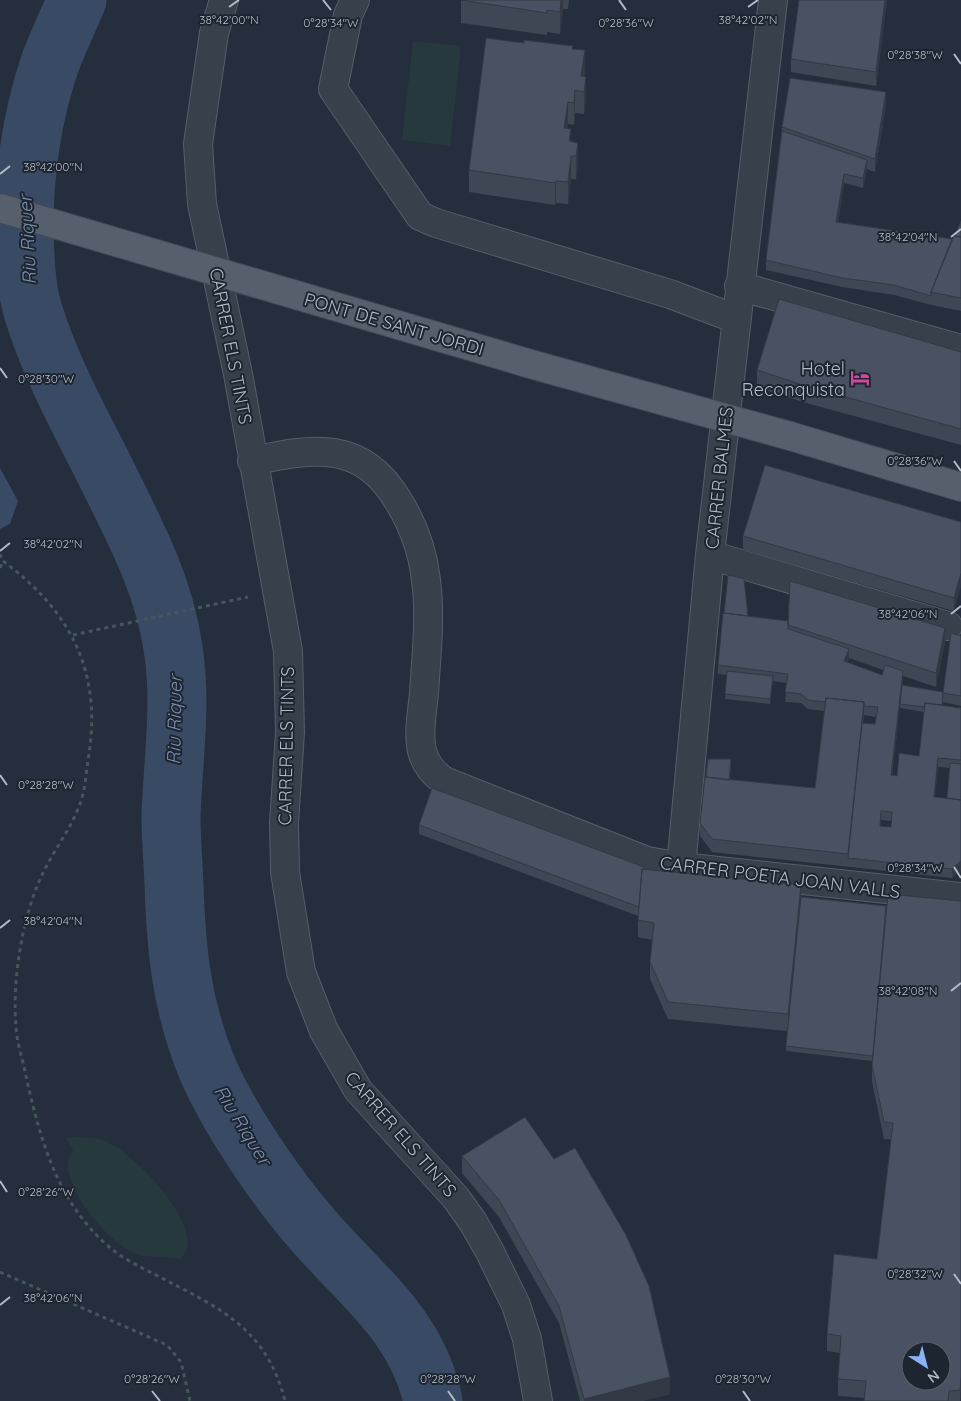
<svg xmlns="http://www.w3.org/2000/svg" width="961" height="1401" font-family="Quicksand,sans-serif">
	<rect width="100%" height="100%" fill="#242e3c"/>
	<!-- green -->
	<path fill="#263a3d" d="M 413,41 L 461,46 L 450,146 L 402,140 Z
		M 77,1137 C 84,1138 93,1137 100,1139 C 132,1150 189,1210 188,1245 C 187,1249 183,1255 182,1259 C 168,1256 153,1258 140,1255 C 111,1247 65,1191 68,1161 C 69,1158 72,1153 73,1150 L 66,1138 Z"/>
	<!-- water -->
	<path fill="#394b64" d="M 0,468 L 18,501 L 10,524 L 0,529 Z"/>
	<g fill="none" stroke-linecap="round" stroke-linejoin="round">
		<!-- river -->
		<path stroke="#394b64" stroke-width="59" d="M 77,0 C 68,21 58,42 50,63 C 32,116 24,172 24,228 C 25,256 25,284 33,311 C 50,367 79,419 105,471 C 133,528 164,584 173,648 C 182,703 173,760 171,815 C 171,838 173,861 174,884 C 176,951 182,1008 208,1070 C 230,1120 276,1188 312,1229 C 360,1285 417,1325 433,1401"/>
		<!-- minor casing -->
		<g stroke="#565e6a" stroke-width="30">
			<path id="minor" d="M 224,0 L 214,33 L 198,144 L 202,204 L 238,374 L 288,651 L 290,732 L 284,823 L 285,872 L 301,972 L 324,1031 L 358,1090 L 456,1198 L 473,1222 L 489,1250 L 516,1305 L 527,1339 L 538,1401
				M 355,0 L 348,15 L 333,89 L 420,216 L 436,223 L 670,294 L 736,319
				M 739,286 L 961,349
				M 252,461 C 313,448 362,439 399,502 C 413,525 423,553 426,580 C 431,618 426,657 424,694 C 422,712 418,734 422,751 C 426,765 433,773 444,781 L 647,861 L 681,867 L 961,897
				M 710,555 L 948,626
				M 681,867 L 710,555 L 773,0"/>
		</g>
		<!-- major casing -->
		<g stroke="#414955" stroke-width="30">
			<path id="major" d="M 790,436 L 961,487"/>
		</g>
		<!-- path -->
		<path stroke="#44575a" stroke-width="3" stroke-dasharray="4 4" stroke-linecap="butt" d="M 0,554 L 3,561
			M 3,561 C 72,612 103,674 88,760 C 86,774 85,791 80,804 C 71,829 53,851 42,875 C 22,917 12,981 16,1027 C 17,1044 23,1060 26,1076 C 40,1139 57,1201 107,1245 C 120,1257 138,1266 154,1274 C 217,1307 266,1326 285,1401
			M 0,568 L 3,561
			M 73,635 L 248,597
			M 0,1272 L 167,1345 L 181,1362 L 190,1401"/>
		<!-- minor -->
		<use href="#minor" stroke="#38404c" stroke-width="28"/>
		<!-- major -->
		<use href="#major" stroke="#565f6c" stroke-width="28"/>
		<!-- major-bridge casing -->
		<g stroke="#414955" stroke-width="30" stroke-linecap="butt">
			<path id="major-bridge" d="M 0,208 L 534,365 L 790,436"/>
		</g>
		<!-- major-bridge -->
		<use href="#major-bridge" stroke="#565f6c" stroke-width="28"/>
	</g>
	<!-- wall -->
	<path fill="#3e4754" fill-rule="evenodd" d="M 461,0 L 569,0 L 568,9 L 563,9 L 560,34 L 547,32 L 547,35 L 461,23 Z
		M 799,0 L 887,0 L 876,86 L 791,72 L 791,59 Z
		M 573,49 L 585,73 L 584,77 L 586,99 L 584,114 L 575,113 L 574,125 L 568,124 L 567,129 L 571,141 L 578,143 L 578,165 L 576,179 L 571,179 L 568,204 L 556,203 L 555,205 L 469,192 L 469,170 Z
		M 886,105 L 875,172 L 867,169 L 863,188 L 844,183 L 838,223 L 952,239 L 955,236 L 961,221 L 961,311 L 931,305 L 894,295 L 842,287 L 766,270 L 766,260 L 782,127 Z
		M 961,352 L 961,445 L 806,403 L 757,387 L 757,370 Z
		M 961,522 L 954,611 L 743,550 L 743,536 Z
		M 748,616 L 788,625 L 945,641 L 936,687 L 903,676 L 902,685 L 943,692 L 961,636 L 961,706 L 943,702 L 943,705 L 961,708 L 961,871 L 952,878 L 712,852 L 700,836 L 700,823 L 706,777 L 731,764 L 730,780 L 815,788 L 824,711 L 808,709 L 801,703 L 785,702 L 787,683 L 773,681 L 770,704 L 725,699 L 727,675 L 718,674 L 718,665 ZM 849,658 L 883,670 L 882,675 L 847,662 ZM 900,704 L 900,708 L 924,712 L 919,756 L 897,776 L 892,776 ZM 864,715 L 876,717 L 875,724 L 863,724 ZM 938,767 L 950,768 L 947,798 L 935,797 ZM 881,820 L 891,821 L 891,827 L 880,826 Z
		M 419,825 L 644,869 L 801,897 L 886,906 L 961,1394 L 960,1401 L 864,1401 L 864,1398 L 838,1396 L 838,1379 L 840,1353 L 827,1351 L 827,1334 L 877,1259 L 891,1139 L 884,1139 L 872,1082 L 872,1061 L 786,1051 L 787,1031 L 668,1019 L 650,979 L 650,962 L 652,940 L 638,937 L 638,916 L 419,834 Z
		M 462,1156 L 670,1394 L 642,1401 L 580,1401 L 559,1323 L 499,1217 L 462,1173 Z"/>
	<!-- shaded-wall -->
	<path fill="#323945" d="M 561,0 L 563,0 L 563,9 L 560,34 L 560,12 Z
		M 885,0 L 887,0 L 876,86 L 876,72 Z
		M 585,50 L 585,73 L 582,92 L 581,76 Z
		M 586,77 L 586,99 L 584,114 L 584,92 Z
		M 575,90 L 575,113 L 574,125 L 574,103 Z
		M 886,92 L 886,105 L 875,172 L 875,159 Z
		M 568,102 L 568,124 L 564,151 L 564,128 Z
		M 578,143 L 578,165 L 576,179 L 576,156 Z
		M 571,156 L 571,179 L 568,204 L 568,182 Z
		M 867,160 L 867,169 L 863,188 L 863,178 Z
		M 844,174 L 844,183 L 836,232 L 836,222 Z
		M 556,181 L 556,203 L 555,205 L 555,183 Z
		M 961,573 L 961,587 L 954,611 L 954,598 Z
		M 945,628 L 945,641 L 936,687 L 936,673 Z
		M 849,649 L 849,658 L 844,671 L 844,661 Z
		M 903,671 L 903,681 L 891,785 L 891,775 Z
		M 864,702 L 864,715 L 849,858 L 848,858 L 848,854 Z
		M 938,758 L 938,767 L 934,806 L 934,797 Z
		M 961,861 L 961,871 L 952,878 L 952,869 Z
		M 801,885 L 801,902 L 788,1031 L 788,1014 Z
		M 670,1377 L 670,1394 L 642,1401 L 584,1401 L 584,1399 Z
		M 961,1377 L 961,1394 L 960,1401 L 960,1390 Z"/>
	<!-- building -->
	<path fill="#485262" stroke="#323945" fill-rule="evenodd" d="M 461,0 L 561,0 L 560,12 L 547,10 L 547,13 Z
		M 799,0 L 885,0 L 876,72 L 791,59 Z
		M 486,38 L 524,43 L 524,40 L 573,46 L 572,49 L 585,50 L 581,76 L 586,77 L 584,92 L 575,90 L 574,103 L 568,102 L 564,128 L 571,129 L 569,141 L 578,143 L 576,156 L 571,156 L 568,182 L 556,181 L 555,183 L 469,170 Z
		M 790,78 L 886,92 L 875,159 L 782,127 Z
		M 782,131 L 867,160 L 863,178 L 844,174 L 836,222 L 952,239 L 931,292 L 931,296 L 894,285 L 842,278 L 766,260 Z
		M 961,221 L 961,237 L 955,236 Z
		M 954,236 L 961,237 L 961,298 L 931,292 Z
		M 779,299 L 961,352 L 961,429 L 806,386 L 757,370 Z
		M 765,465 L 961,522 L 961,573 L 954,598 L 743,536 Z
		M 728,575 L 744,579 L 748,616 L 724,613 Z
		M 790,581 L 945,628 L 936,673 L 788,625 Z
		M 723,613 L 788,621 L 788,629 L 849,649 L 844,661 L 882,675 L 885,665 L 903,671 L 891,775 L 897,776 L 899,753 L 919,756 L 925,703 L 961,708 L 961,760 L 938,758 L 934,797 L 961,800 L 961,861 L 952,869 L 848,858 L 862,723 L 875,724 L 878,707 L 864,706 L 864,702 L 826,698 L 825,702 L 808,700 L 801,694 L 785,692 L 788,674 L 718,665 ZM 881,811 L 892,812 L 891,827 L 880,826 Z
		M 951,633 L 961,636 L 961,696 L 943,693 Z
		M 727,671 L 773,676 L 770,699 L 725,694 Z
		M 902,685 L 943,692 L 942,705 L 925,703 L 924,707 L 900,704 Z
		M 826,698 L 864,702 L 848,854 L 712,839 L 700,823 L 705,777 L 815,788 Z
		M 708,759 L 731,759 L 729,780 L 706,777 Z
		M 950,763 L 961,764 L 961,800 L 947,798 Z
		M 432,788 L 644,867 L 644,869 L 642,869 L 639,907 L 419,825 Z
		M 642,869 L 801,885 L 788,1014 L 668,1002 L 650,962 L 654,923 L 638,920 Z
		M 888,894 L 961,901 L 961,1377 L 960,1390 L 949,1391 L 948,1401 L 864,1401 L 866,1381 L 838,1379 L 841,1336 L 827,1334 L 834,1254 L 877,1259 L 893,1123 L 884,1122 L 872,1065 ZM 911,1351 L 941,1351 L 941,1381 L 911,1381 Z
		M 801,897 L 886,906 L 873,1056 L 786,1046 Z
		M 525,1117 L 554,1159 L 575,1148 L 626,1235 L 649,1286 L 670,1377 L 584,1399 L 559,1306 L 499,1200 L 462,1156 Z"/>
	<!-- ticks -->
	<path fill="none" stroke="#b3bbc7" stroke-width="2" d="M 323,0 L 331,10M 619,0 L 626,10M 229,7 L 239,0M 748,7 L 758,0M 954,54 L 961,64M 0,174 L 10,166M 951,237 L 961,229M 0,368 L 7,378M 954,461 L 961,471M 0,551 L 10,543M 951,614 L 961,606M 0,775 L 7,785M 954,867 L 961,878M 0,928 L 10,920M 951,991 L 961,983M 0,1181 L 7,1192M 954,1274 L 961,1284M 0,1305 L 10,1297M 152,1391 L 160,1401M 448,1391 L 455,1401M 743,1391 L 750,1401"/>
	<!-- icons -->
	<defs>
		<g id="hotel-bare" transform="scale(1.5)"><path d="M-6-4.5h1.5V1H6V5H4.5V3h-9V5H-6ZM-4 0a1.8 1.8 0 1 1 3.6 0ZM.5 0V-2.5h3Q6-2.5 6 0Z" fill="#d1479c" stroke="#1d2531" stroke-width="2.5" paint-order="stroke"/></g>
	</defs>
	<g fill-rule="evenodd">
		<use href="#hotel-bare" x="860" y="378"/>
	</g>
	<g text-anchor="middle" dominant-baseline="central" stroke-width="4" stroke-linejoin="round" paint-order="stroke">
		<!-- street labels -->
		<g font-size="18" fill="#b3bbc7" stroke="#1d2531">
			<text transform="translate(394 324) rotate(16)">PONT DE SANT JORDI</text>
			<text transform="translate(231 346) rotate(79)">CARRER ELS TINTS</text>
			<text transform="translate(719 478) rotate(-84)">CARRER BALMES</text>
			<text transform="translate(286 746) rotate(-89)">CARRER ELS TINTS</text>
			<text transform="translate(780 877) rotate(7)">CARRER POETA JOAN VALLS</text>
			<text transform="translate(401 1134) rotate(49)">CARRER ELS TINTS</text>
		</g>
		<!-- poi labels -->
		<g font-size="18" fill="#b3bbc7" stroke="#1d2531" text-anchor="end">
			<text x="845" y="368">Hotel<tspan x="845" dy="21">Reconquista</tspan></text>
		</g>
		<!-- water labels -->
		<g font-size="19" font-style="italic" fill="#7c90ae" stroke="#1d2531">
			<text transform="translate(27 240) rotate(-93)">Riu Riquer</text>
			<text transform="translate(174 720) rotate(-89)">Riu Riquer</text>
			<text transform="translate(243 1125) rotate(58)">Riu Riquer</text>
		</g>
	</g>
	<g font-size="12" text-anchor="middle" fill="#b3bbc7" stroke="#1d2531" stroke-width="4" stroke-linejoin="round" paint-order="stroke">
		<text x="229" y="24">38°42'00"N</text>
		<text x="748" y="24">38°42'02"N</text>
		<text x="331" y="27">0°28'34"W</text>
		<text x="626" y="27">0°28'36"W</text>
		<text x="915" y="59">0°28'38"W</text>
		<text x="53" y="171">38°42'00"N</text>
		<text x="908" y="241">38°42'04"N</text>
		<text x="46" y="383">0°28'30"W</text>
		<text x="915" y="465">0°28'36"W</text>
		<text x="53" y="548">38°42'02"N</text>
		<text x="908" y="618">38°42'06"N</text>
		<text x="46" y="789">0°28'28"W</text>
		<text x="915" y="872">0°28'34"W</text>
		<text x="53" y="925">38°42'04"N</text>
		<text x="908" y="995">38°42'08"N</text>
		<text x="46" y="1196">0°28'26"W</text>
		<text x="915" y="1278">0°28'32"W</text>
		<text x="53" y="1302">38°42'06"N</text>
		<text x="152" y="1383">0°28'26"W</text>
		<text x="448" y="1383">0°28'28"W</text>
		<text x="743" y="1383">0°28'30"W</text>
	</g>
	<!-- north arrow -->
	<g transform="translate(926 1366) rotate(144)"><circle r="24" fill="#1d2531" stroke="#59616d"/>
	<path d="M0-4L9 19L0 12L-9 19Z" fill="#8bb2f4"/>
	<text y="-8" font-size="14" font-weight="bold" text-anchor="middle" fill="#b3bbc7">N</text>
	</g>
</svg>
